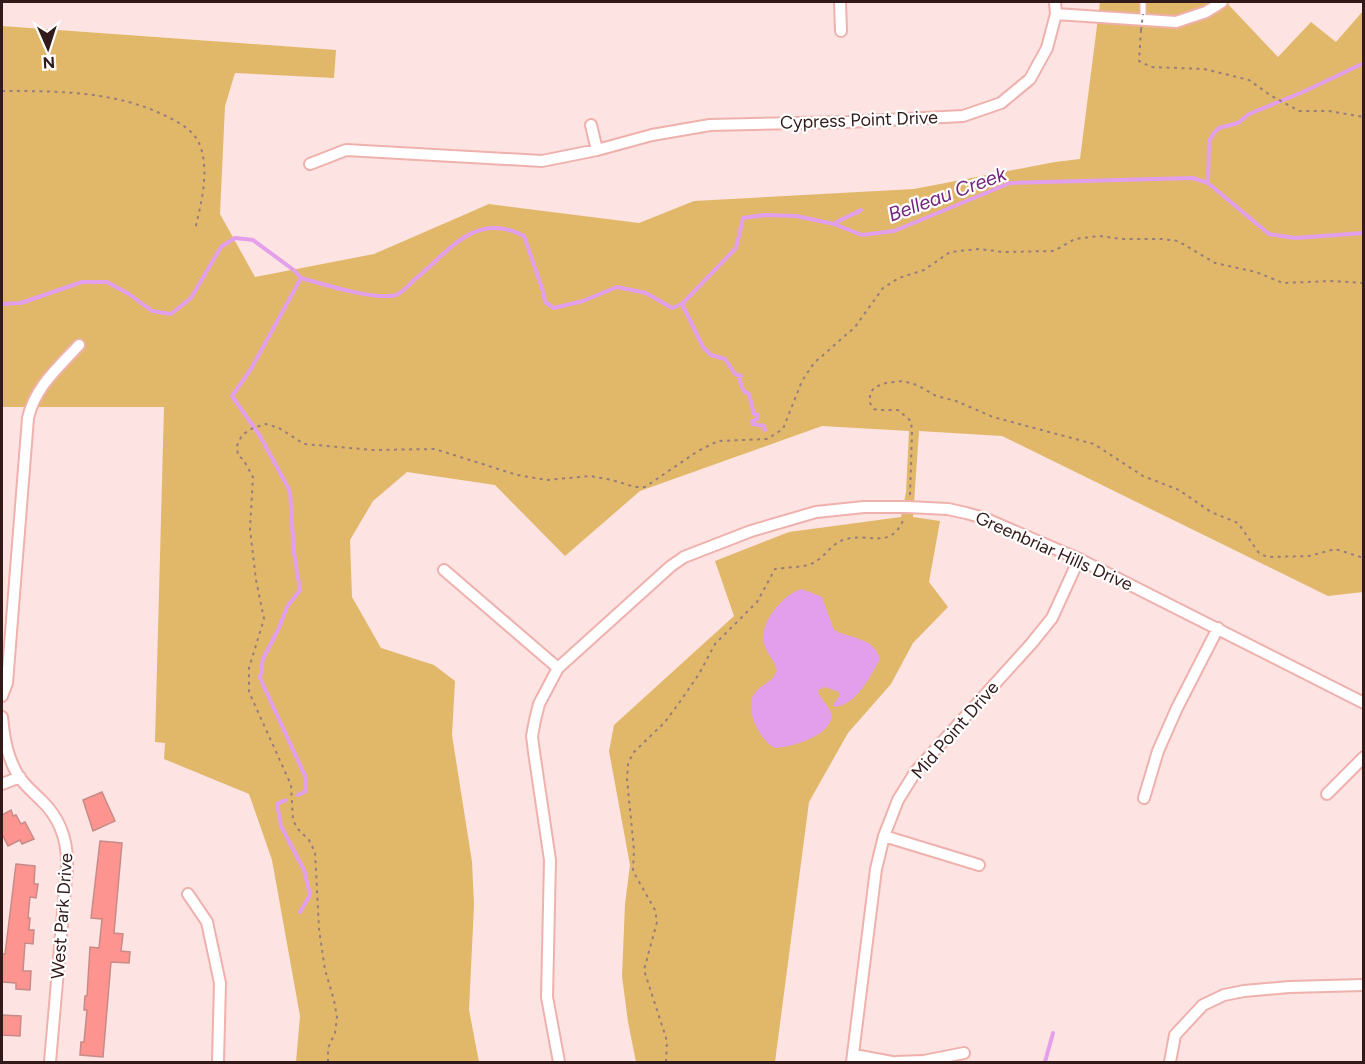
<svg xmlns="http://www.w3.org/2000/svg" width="1365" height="1064" font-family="Figtree,sans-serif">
	<rect width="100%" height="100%" fill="#fde3e1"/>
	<!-- green -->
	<path fill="#e1b869" d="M 1100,2 L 1226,2 L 1278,57 L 1311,22 L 1336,42 L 1363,11 L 1363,592 L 1328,596 L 1002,436 L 919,431 L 913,517 L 940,521 L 929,582 L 948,607 L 913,643 L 891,684 L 848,733 L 809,802 L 775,1062 L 636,1062 L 628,1022 L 622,976 L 625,904 L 630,865 L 609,751 L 614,725 L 734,616 L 715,561 L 789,532 L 901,517 L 906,492 L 909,431 L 822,426 L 640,491 L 565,556 L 495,485 L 407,472 L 373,501 L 350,540 L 352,597 L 381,648 L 434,665 L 455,681 L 452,735 L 472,862 L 474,905 L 469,1010 L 479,1062 L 296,1062 L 300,1016 L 272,860 L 249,794 L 164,759 L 165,743 L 155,742 L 164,407 L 2,407 L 2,26 L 336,50 L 334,78 L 235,73 L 225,106 L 220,214 L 255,277 L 374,254 L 489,204 L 639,223 L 694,201 L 914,189 L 1055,162 L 1080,159 Z"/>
	<!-- water -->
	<path fill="#e39fec" d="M 802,589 L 822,597 L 834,630 C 851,639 874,637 880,659 C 871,676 856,705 835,707 L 833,705 L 840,695 L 839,692 L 825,687 L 818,690 C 819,699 829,704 831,714 C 835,735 790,748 775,748 C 760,741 744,709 754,694 C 761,684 774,682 777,670 C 775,661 767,654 764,644 C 758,624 784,593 802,589 Z"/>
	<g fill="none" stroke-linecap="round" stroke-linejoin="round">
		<!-- stream -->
		<path stroke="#e39fec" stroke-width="4" d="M 1208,183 L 1209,142 L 1213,134 L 1219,128 L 1238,123 L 1249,114 L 1303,92 L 1364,63
			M 834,224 C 843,217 852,216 861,210
			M 2,304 L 21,303 L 82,282 L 107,282 L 129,294 L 152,311 L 171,314 L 191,298 L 221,247 L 235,238 L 253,240 L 295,271 L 301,278 C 323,284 376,301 396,295 C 402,293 409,285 414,280 C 449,252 475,210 524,236 L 543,291 L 545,302 L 554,308 L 583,301 L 617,287 L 646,293 L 672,308 L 682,304 L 736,248 L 743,218 L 765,215 L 796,216 L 834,224 L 862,235 L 894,231 L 1010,183 L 1193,178 L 1208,183 L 1269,234 L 1295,238 L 1364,233
			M 682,304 L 703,347 L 711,355 L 725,359 L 735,374 L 741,376 L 739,379 C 743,386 740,390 749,394 L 754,414 L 758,415 L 757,419 L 752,421 L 753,424 L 764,426 L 765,430
			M 298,795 L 306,791 L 306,778 L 260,678 L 263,659 L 279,628 L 287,607 L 300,590 L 294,553 L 290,491 L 260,436 L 232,396 L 251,369 L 301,278
			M 286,800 L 277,804 L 281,826 L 304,870 L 310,895 L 300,912
			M 1045,1062 L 1053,1033"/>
	</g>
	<!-- building -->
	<path fill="#fe9490" stroke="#c68b88" stroke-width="1.5" d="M 102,792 L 115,821 L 93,831 L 83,800 Z
		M 11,810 L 13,816 L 16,815 L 21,824 L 25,822 L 34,839 L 22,844 L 20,840 L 8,846 L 2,834 L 2,815 Z
		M 100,841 L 122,843 L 114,933 L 123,934 L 121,951 L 130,952 L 129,963 L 111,962 L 103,1057 L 80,1055 L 81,1042 L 84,1042 L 87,1010 L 84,1010 L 85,996 L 87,996 L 90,947 L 99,948 L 102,919 L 91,918 Z
		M 16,864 L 35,866 L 34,884 L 38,884 L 36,898 L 30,897 L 28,918 L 30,918 L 29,930 L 34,930 L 33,944 L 25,943 L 23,971 L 31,971 L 30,990 L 16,989 L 16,983 L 2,982 L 2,954 L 5,954 Z
		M 2,1015 L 21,1016 L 20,1036 L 2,1035 Z"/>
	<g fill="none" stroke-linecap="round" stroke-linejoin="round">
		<!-- service casing -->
		<g stroke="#efb1ad" stroke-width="8">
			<path id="service" d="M 1143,2 L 1143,14"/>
		</g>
		<!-- minor casing -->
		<g stroke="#efb1ad" stroke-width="14">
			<path id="minor" d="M 840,2 L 841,31
				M 1056,14 L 1176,22 L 1206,12 L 1222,2
				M 591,125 L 597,150
				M 310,164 L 346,150 L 542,161 L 597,150 L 652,135 L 710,125 L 847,122 L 963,116 L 1001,103 L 1030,79 L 1047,48 L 1056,14 L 1055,2
				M 444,570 L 558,668
				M 2,696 L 7,683 L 28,418 C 35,387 58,368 79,345
				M 2,717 C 4,738 7,757 18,775 C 24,785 33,792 41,800 C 60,818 68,841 67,867 L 50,1062
				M 2,784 L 20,777
				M 1327,794 L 1364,757
				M 1144,798 L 1158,751 L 1177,708 L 1218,628
				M 884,836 L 979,865
				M 188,894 L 207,922 L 220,983 L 218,1062
				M 854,1055 L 892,1062
				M 559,1062 L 547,997 L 550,860 L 534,752 L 532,736 L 535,720 L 539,704 L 558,668 L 671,566 L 684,557 L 751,531 L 816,512 L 864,507 L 907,507 L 948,509 L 966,513 L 984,518 L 1079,559 L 1364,703
				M 852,1062 L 876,869 L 884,836 L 898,800 L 916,771 L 1031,644 L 1052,618 L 1079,559
				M 896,1062 L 924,1061 L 964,1053
				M 1170,1062 L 1175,1035 L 1203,1005 L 1224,995 L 1244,991 L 1289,987 L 1364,985"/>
		</g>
		<!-- path -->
		<path stroke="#977e7d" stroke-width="2" stroke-dasharray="3 4.5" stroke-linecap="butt" d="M 1141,30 L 1139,61 L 1151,67 L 1204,69 L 1249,80 L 1270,95 L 1299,111 L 1329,111 L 1364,117
			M 2,91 C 58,91 117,91 168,117 C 182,124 196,132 201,148 C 209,175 201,203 195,230
			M 910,495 L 912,432 L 911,421 L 898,410 L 878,410 L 874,409 L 870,403 L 870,393 L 875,387 L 886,383 L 903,381 L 917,385 L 936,396 L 956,401 L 993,417 L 1094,444 L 1143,476 L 1179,490 L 1211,512 L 1238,523 L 1259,553 L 1267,557 L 1309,556 L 1335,549 L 1364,558
			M 328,1062 L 328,1048 L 335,1033 L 337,1017 L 334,1000 L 325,970 L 319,929 L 315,852 L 309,840 L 297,828 L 293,820 L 291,785 L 249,692 L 249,668 L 264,619 L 256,580 L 250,529 L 253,477 L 243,459 L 238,456 L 237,446 L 242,435 L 253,428 L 266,424 L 279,428 L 304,444 L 373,450 L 435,449 L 517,475 L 547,480 L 590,476 L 612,480 L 635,487 L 645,487 L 698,451 L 718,441 L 767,439 L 783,429 L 802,381 L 814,363 L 855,327 L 883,288 L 899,278 L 924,270 L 950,252 L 979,249 L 1003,252 L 1054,251 L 1075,239 L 1099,236 L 1122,239 L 1162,239 L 1178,241 L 1215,263 L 1256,272 L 1283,283 L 1331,281 L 1364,283
			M 666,1062 L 667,1041 L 644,970 L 657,922 L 655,910 L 633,871 L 634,850 L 627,779 L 628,764 L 633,753 L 665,722 L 679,703 L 699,674 L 715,644 L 757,602 L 775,569 C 786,567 803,568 813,563 C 824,558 831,544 843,540 C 868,531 891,552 904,518"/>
		<!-- service -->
		<use href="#service" stroke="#fff" stroke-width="5"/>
		<!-- minor -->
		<use href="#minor" stroke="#fff" stroke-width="10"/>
		<!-- path-bridge -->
		<path stroke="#977e7d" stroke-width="2" stroke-dasharray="3 4.5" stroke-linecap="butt" d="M 1141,30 L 1143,14"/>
	</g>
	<g text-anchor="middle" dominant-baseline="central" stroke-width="4.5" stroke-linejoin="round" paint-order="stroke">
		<!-- street labels -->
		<g font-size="18" fill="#311a19" stroke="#fff">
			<text transform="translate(859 120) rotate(-2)">Cypress Point Drive</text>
			<text transform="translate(1054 551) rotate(24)">Greenbriar Hills Drive</text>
			<text transform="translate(955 730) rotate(-49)">Mid Point Drive</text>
			<text transform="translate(62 916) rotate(-86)">West Park Drive</text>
		</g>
		<!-- water labels -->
		<g font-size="20" font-style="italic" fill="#73247e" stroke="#fff">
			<text transform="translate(947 194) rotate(-20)">Belleau Creek</text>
		</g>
	</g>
	<!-- border -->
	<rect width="1365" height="1064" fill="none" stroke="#311a19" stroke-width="6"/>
	<!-- north arrow -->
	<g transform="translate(48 48) rotate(177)" stroke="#ffffff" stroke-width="4.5" paint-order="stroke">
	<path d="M0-4.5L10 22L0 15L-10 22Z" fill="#311a19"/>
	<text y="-9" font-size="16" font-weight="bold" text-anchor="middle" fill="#311a19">N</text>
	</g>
</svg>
